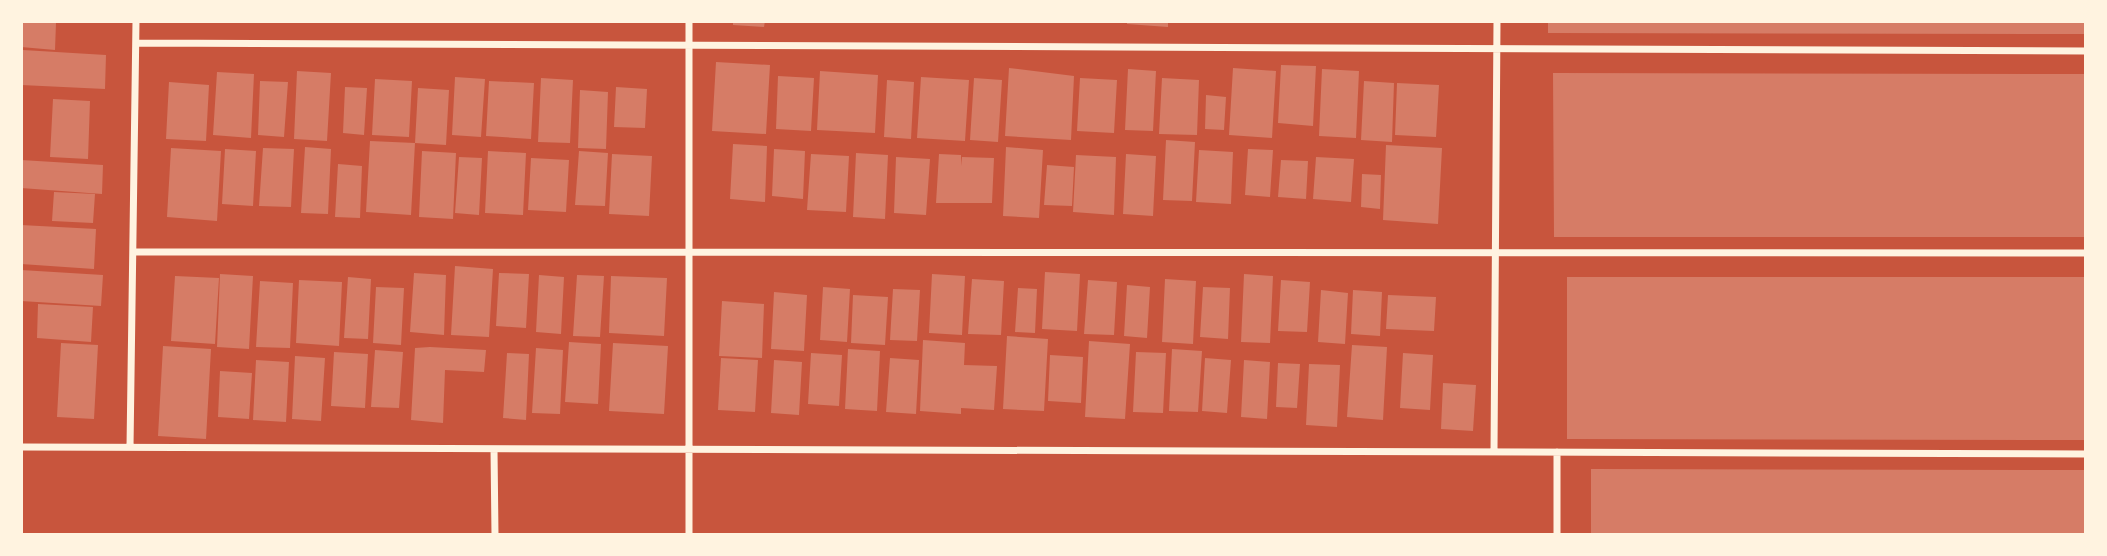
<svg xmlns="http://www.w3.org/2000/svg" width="2107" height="556" font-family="'Work Sans',sans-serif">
	<rect width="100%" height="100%" fill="#c8553d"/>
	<!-- building -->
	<path fill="#d67c66" d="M 21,21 L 56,23 L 55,50 L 21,47 Z
		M 733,21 L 765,21 L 764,27 L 733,25 Z
		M 1127,21 L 1168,21 L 1168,27 L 1127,24 Z
		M 1548,21 L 2086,21 L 2086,34 L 1548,33 Z
		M 23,50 L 106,55 L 105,89 L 21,85 Z
		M 716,62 L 770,65 L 766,134 L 712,131 Z
		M 1281,65 L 1316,66 L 1313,126 L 1278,123 Z
		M 1009,68 L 1074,76 L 1071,140 L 1005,136 Z
		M 1233,68 L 1276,71 L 1272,138 L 1229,135 Z
		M 1128,69 L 1156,71 L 1153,131 L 1125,130 Z
		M 1322,69 L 1359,71 L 1356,138 L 1319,136 Z
		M 297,71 L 331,73 L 327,141 L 294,139 Z
		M 820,71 L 878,75 L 875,133 L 817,130 Z
		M 217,72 L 254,74 L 251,138 L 213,135 Z
		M 1553,73 L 2086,74 L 2086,237 L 1554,237 Z
		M 778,76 L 814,78 L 811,131 L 776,129 Z
		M 455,77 L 485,79 L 481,137 L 452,135 Z
		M 921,77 L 969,80 L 965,141 L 917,138 Z
		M 541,78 L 573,80 L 570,143 L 538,142 Z
		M 974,78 L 1002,80 L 998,142 L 970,140 Z
		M 1080,78 L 1117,80 L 1114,133 L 1077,131 Z
		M 1162,78 L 1199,80 L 1197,135 L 1159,134 Z
		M 375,79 L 412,81 L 409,137 L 372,135 Z
		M 887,80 L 914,82 L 911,139 L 884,137 Z
		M 260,81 L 288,82 L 284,137 L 258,135 Z
		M 489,81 L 534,83 L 531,139 L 486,136 Z
		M 1364,81 L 1394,83 L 1392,142 L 1361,140 Z
		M 169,82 L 209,85 L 206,141 L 166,139 Z
		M 1397,83 L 1439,85 L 1436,137 L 1395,135 Z
		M 345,87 L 367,88 L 364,135 L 343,133 Z
		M 616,87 L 647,89 L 645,128 L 614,127 Z
		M 418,88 L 449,90 L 446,145 L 415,143 Z
		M 580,90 L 608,92 L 606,149 L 578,148 Z
		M 1206,95 L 1226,97 L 1224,130 L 1205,129 Z
		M 53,99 L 90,101 L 88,159 L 50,157 Z
		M 1166,140 L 1195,142 L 1192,201 L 1163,200 Z
		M 370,141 L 415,143 L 411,215 L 366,212 Z
		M 733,144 L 767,146 L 765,202 L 730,199 Z
		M 1386,145 L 1442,148 L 1438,224 L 1383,220 Z
		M 305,147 L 331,149 L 328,214 L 301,213 Z
		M 1006,147 L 1043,150 L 1039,218 L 1003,216 Z
		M 171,148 L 221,151 L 217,221 L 167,217 Z
		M 263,148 L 294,149 L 291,207 L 259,206 Z
		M 225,149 L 256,151 L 253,206 L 222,204 Z
		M 774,149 L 805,151 L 803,199 L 772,196 Z
		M 1248,149 L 1273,150 L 1270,197 L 1245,195 Z
		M 1199,150 L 1233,152 L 1231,204 L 1196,202 Z
		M 422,151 L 456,153 L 453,219 L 419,217 Z
		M 488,151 L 526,153 L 523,215 L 485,213 Z
		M 579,151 L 608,153 L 605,206 L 575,205 Z
		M 856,153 L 888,155 L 885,219 L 853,217 Z
		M 612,154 L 652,156 L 649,216 L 609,214 Z
		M 811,154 L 849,156 L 846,212 L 807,210 Z
		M 939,154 L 961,155 L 961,166 L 962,157 L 994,158 L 992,203 L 936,203 Z
		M 1126,154 L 1156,156 L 1153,216 L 1123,214 Z
		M 1076,155 L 1116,157 L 1114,215 L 1073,212 Z
		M 459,157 L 482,158 L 479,215 L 455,213 Z
		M 896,157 L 930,159 L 926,215 L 894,213 Z
		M 1316,157 L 1354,159 L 1351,202 L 1313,199 Z
		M 531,158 L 569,160 L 566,212 L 528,210 Z
		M 21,160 L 103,165 L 102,194 L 21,188 Z
		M 1281,160 L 1308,161 L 1306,199 L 1278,197 Z
		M 338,164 L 362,166 L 360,218 L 335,217 Z
		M 1047,165 L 1074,167 L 1072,206 L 1044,205 Z
		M 1362,174 L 1381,175 L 1380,209 L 1361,207 Z
		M 54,192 L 95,194 L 93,223 L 52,221 Z
		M 21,225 L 96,229 L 94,269 L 21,264 Z
		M 455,266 L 493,269 L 489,337 L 451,335 Z
		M 21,270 L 103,275 L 101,306 L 21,301 Z
		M 1045,272 L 1080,274 L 1077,331 L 1042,329 Z
		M 414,273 L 446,275 L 444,335 L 410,332 Z
		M 499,273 L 529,274 L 526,328 L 496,326 Z
		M 220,274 L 253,276 L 249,349 L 217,347 Z
		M 932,274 L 965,276 L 962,335 L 929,333 Z
		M 1244,274 L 1273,276 L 1270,343 L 1241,342 Z
		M 539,275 L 564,277 L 561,334 L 536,332 Z
		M 577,275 L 604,276 L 600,337 L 573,336 Z
		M 175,276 L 219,278 L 215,344 L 171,341 Z
		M 611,276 L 667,278 L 664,336 L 609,333 Z
		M 348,277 L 371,279 L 368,339 L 344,338 Z
		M 1567,277 L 2086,277 L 2086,440 L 1567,439 Z
		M 972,279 L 1004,281 L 1001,335 L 968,334 Z
		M 1165,279 L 1196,281 L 1193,344 L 1162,342 Z
		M 299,280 L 342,282 L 339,346 L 296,343 Z
		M 1088,280 L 1117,282 L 1114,335 L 1084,334 Z
		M 1281,280 L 1310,282 L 1307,332 L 1278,331 Z
		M 260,281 L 293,283 L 290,348 L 256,347 Z
		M 1127,285 L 1150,287 L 1147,338 L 1124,336 Z
		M 376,287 L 404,288 L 401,345 L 373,343 Z
		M 823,287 L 850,289 L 847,342 L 820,340 Z
		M 1203,287 L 1230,288 L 1228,339 L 1200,337 Z
		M 1018,288 L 1037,289 L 1035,333 L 1015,332 Z
		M 893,289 L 920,290 L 917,341 L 890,340 Z
		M 1321,290 L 1348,293 L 1345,344 L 1318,342 Z
		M 1353,290 L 1382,292 L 1380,336 L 1351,334 Z
		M 774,292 L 807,295 L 804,351 L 771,349 Z
		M 853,295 L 888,297 L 885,345 L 851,343 Z
		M 1388,295 L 1436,297 L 1434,331 L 1386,329 Z
		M 722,301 L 764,304 L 762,358 L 719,356 Z
		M 38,304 L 93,307 L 91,342 L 37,338 Z
		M 1007,336 L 1048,339 L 1044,411 L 1003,409 Z
		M 923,340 L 965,343 L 964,365 L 997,366 L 994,410 L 961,408 L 961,414 L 920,411 Z
		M 1089,341 L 1130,344 L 1125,419 L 1085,417 Z
		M 569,342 L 601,344 L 598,404 L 565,402 Z
		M 61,343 L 98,345 L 94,419 L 57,417 Z
		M 613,343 L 668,346 L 664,414 L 609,411 Z
		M 1352,345 L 1387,347 L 1383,420 L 1347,417 Z
		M 163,346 L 211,349 L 206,439 L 158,436 Z
		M 430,347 L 486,350 L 484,372 L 445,370 L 443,423 L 411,420 L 415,348 Z
		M 536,348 L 563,350 L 560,414 L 532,413 Z
		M 848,349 L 880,351 L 877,411 L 845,409 Z
		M 1172,349 L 1202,351 L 1198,412 L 1169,411 Z
		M 375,350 L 403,352 L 399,408 L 371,407 Z
		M 334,352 L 368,354 L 365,408 L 331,406 Z
		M 1136,352 L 1166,353 L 1163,413 L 1133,412 Z
		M 507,353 L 529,354 L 526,420 L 503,418 Z
		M 811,353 L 842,355 L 839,406 L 808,404 Z
		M 1403,353 L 1433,355 L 1430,410 L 1400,408 Z
		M 1050,355 L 1083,357 L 1081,403 L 1048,401 Z
		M 295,356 L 325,358 L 321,421 L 292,419 Z
		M 721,358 L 758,360 L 755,412 L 718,410 Z
		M 890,358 L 919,360 L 916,414 L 886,412 Z
		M 1205,358 L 1231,360 L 1227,413 L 1202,411 Z
		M 256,360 L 289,362 L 286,422 L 253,420 Z
		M 774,360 L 802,362 L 799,415 L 771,413 Z
		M 1244,360 L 1270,362 L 1267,419 L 1241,417 Z
		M 1278,363 L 1300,364 L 1297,408 L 1276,407 Z
		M 1309,364 L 1340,365 L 1337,427 L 1306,425 Z
		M 220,371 L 252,373 L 249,419 L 218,417 Z
		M 1443,383 L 1476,385 L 1473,431 L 1441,429 Z
		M 1591,469 L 2086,470 L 2086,535 L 1591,535 Z"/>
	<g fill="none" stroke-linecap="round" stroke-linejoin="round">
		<!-- minor -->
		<path stroke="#fff3e0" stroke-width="7" d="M 136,43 L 2086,51
			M 133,252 L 2086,253
			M 21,447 L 2086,454
			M 130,447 L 136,21
			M 494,449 L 495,535
			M 1494,452 L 1497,21
			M 1557,452 L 1557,535
			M 689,535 L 689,21"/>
	</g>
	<!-- border -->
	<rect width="2107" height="556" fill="none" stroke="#fff3e0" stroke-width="46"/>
</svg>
